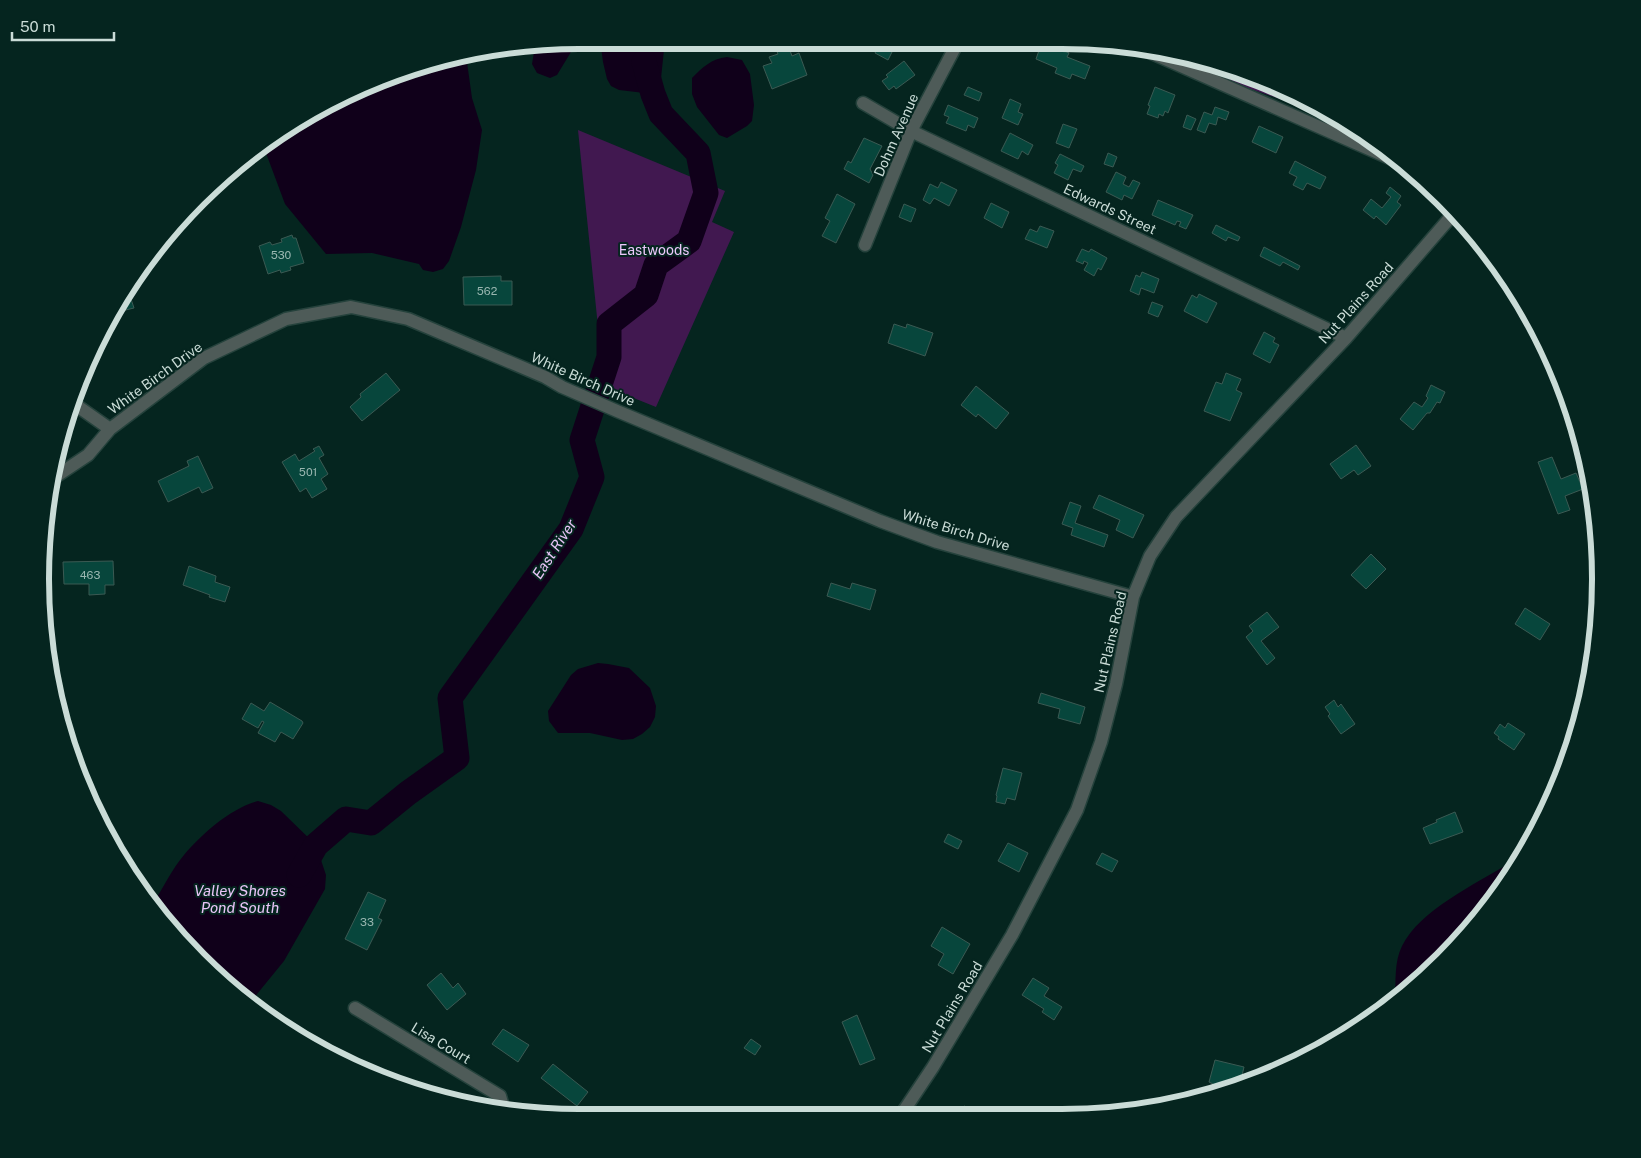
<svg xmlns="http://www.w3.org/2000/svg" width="1641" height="1158" font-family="'Public Sans',sans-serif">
	<rect width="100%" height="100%" fill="#05251f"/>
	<!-- green -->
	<path fill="#411850" d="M 1172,52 L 1268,81 L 1331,112 L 1359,130 L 1286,101 L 1215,77 Z
		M 578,130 L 725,191 L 712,222 L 734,232 L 656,407 L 604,386 Z"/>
	<!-- water -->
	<path fill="#10001a" d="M 600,40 L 665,40 L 660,88 L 653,94 L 619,90 L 611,86 L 607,79 L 603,62 Z
		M 570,41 L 571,52 L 557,75 L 550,78 L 537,73 L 532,64 L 535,46 Z
		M 466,55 L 472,98 L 482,130 L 476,170 L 461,227 L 449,261 L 443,269 L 433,272 L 423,270 L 419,264 L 372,253 L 326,254 L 285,204 L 263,145 L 280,131 L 341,95 L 439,58 Z
		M 727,57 L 742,60 L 750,74 L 754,105 L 752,121 L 747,126 L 727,138 L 719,135 L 697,107 L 692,94 L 692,78 C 703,67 711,59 727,57 Z
		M 598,663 L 608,664 L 629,668 L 650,688 L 656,706 L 655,717 L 650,727 L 642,734 L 633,739 L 622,740 L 590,733 L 558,733 L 549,721 L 548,711 L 571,675 L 578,669 Z
		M 258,801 L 271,805 L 281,811 L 316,845 L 326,875 L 325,889 L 284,961 L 249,1004 L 174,935 L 153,904 C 163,888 172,869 184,855 C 203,833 230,809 258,801 Z
		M 1520,859 L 1490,907 L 1418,984 L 1395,999 C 1396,981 1394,962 1402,946 C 1420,910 1474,885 1508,864 Z"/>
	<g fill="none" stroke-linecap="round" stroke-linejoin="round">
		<!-- river -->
		<path stroke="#10001a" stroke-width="25" d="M 299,875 L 316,845 L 346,819 L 371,823 L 408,793 L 457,758 L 450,698 L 571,529 L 592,477 L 582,440 L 609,357 L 609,324 L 646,295 L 656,265 L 689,241 L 706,193 L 698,153 L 661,114 L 653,94 L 644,62"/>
	</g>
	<!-- building -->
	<path fill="#07463c" stroke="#3b5a53" d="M 791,40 L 806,40 L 802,47 L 790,41 Z
		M 989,40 L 1023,40 L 1018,51 Z
		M 1042,42 L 1058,48 L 1060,43 L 1065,45 L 1063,50 L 1069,53 L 1067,57 L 1090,66 L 1085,79 L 1072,74 L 1070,79 L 1055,73 L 1057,68 L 1036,59 Z
		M 788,45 L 792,56 L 799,53 L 807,75 L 772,89 L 763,66 L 772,63 L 769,57 L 778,54 L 776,49 Z
		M 879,45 L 892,52 L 888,60 L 875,53 Z
		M 904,61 L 915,75 L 896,89 L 894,86 L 889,90 L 882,81 L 888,77 L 886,75 Z
		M 968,87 L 982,93 L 979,101 L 964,95 Z
		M 1155,87 L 1175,95 L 1168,113 L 1165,111 L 1163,116 L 1159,114 L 1158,118 L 1147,114 L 1150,106 L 1148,105 Z
		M 1010,99 L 1021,104 L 1018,112 L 1023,114 L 1018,125 L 1002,118 Z
		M 948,105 L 978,118 L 974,128 L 968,125 L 966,131 L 946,123 L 949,117 L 944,115 Z
		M 1215,107 L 1229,112 L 1226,120 L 1218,117 L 1216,125 L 1209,123 L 1205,133 L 1197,130 L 1204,112 L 1212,115 Z
		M 1187,115 L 1196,119 L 1191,130 L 1183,127 Z
		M 1063,124 L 1077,129 L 1069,148 L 1056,143 Z
		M 1259,126 L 1283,137 L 1276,153 L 1252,142 Z
		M 1010,133 L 1033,145 L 1028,155 L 1022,151 L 1018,159 L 1001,151 Z
		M 864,138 L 882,146 L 870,169 L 873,175 L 869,183 L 844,169 L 848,161 L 851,163 Z
		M 1108,153 L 1117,157 L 1113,167 L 1104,164 Z
		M 1060,154 L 1084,166 L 1081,172 L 1073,169 L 1068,180 L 1054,173 L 1058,165 L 1055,163 Z
		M 1295,161 L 1326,177 L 1320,189 L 1307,183 L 1303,190 L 1293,185 L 1297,177 L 1289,173 Z
		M 1116,172 L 1126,177 L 1123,184 L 1129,187 L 1133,180 L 1140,183 L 1132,199 L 1124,195 L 1122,200 L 1106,192 Z
		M 941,182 L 957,190 L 949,206 L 934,198 L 930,204 L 923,200 L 930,184 L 938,188 Z
		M 1390,187 L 1401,196 L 1397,202 L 1401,205 L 1386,225 L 1376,216 L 1374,219 L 1363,210 L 1371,199 L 1382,208 L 1391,197 L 1386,193 Z
		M 837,194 L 855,204 L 836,243 L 822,236 L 830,221 L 825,218 Z
		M 1158,200 L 1193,215 L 1186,229 L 1179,226 L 1181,222 L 1177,221 L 1175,225 L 1152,215 Z
		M 991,203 L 1009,212 L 1002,228 L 984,218 Z
		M 904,204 L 916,209 L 911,222 L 899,217 Z
		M 1216,225 L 1240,237 L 1238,241 L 1228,237 L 1226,241 L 1212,233 Z
		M 1040,226 L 1054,231 L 1047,248 L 1025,239 L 1030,229 L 1037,232 Z
		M 292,235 L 293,238 L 296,238 L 304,263 L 290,267 L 291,270 L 281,273 L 280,270 L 268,274 L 259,246 L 270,242 L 272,245 L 282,242 L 281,239 Z
		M 1264,247 L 1300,266 L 1298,270 L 1283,262 L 1280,266 L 1260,256 Z
		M 1082,249 L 1089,252 L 1091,249 L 1107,258 L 1101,270 L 1098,268 L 1094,276 L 1084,270 L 1088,263 L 1084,261 L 1083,264 L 1076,261 Z
		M 1142,272 L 1159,279 L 1154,293 L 1141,288 L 1139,295 L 1130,291 L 1136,275 L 1140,277 Z
		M 501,276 L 501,281 L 512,281 L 512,305 L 464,305 L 463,277 Z
		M 129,283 L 130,286 L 127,287 L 134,308 L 113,313 Z
		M 1199,294 L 1217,303 L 1207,323 L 1184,311 L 1192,295 L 1197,298 Z
		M 1152,302 L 1163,306 L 1158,317 L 1148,313 Z
		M 894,324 L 906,328 L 907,324 L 933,333 L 925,356 L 888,343 Z
		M 1264,332 L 1275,338 L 1273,342 L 1279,345 L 1270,363 L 1253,354 Z
		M 386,373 L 400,390 L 362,421 L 350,407 L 361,397 L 360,394 Z
		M 1226,373 L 1241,379 L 1236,390 L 1242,393 L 1230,421 L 1204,411 L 1216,382 L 1222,384 Z
		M 1431,385 L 1445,392 L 1440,403 L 1437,402 L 1430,413 L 1427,413 L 1413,430 L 1400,419 L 1414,402 L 1422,407 L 1428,398 L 1426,396 Z
		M 976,386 L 1009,413 L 996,429 L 978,414 L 976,417 L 961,405 Z
		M 1356,445 L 1371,466 L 1358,475 L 1354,470 L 1341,479 L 1330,464 Z
		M 319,446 L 324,455 L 319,458 L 328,474 L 321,479 L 327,489 L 312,498 L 306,488 L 300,492 L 282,462 L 295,454 L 299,461 L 315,451 L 313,449 Z
		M 198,456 L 213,488 L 202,493 L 199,487 L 168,502 L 158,481 L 189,466 L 187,461 Z
		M 1552,457 L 1561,479 L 1576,473 L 1583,489 L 1565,496 L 1570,510 L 1558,514 L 1538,462 Z
		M 1099,495 L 1144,515 L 1133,538 L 1116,530 L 1120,520 L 1093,508 Z
		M 1070,502 L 1081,506 L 1075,523 L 1108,535 L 1104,547 L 1071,535 L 1073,528 L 1062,524 Z
		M 1371,554 L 1386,569 L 1366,589 L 1351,575 Z
		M 113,561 L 114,585 L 105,585 L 105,594 L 89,595 L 89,584 L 64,584 L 63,562 Z
		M 189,566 L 216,576 L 215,582 L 230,587 L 225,602 L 209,597 L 210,595 L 183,585 Z
		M 831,583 L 850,589 L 852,583 L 876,590 L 870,610 L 827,596 Z
		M 1525,608 L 1550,624 L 1540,640 L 1515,624 Z
		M 1267,612 L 1279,627 L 1261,641 L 1275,658 L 1267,665 L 1246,637 L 1253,631 L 1249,626 Z
		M 1041,693 L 1085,707 L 1080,724 L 1058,718 L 1060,709 L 1038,703 Z
		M 1334,700 L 1338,707 L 1341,704 L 1355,724 L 1341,734 L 1328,716 L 1330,714 L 1325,707 Z
		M 270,702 L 302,721 L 303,723 L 293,739 L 281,732 L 275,742 L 258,733 L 264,722 L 262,721 L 258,728 L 242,719 L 251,703 L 264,711 Z
		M 1508,723 L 1525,734 L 1514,750 L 1498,739 L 1499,737 L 1494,733 L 1500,724 L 1505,728 Z
		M 1003,768 L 1022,773 L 1015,800 L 1007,798 L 1005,804 L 996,802 L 997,796 L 996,795 Z
		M 1455,812 L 1463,832 L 1430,844 L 1423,828 L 1437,822 L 1436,820 Z
		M 948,834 L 962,841 L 958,849 L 944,842 Z
		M 1008,843 L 1028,853 L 1019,872 L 998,861 Z
		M 1102,853 L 1118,861 L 1112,872 L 1096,864 Z
		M 368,892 L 386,900 L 378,918 L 382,920 L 367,950 L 345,939 Z
		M 942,927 L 970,944 L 953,974 L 938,965 L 944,954 L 931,946 Z
		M 441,973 L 453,988 L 458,983 L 466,994 L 447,1010 L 427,985 Z
		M 1033,978 L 1049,988 L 1044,996 L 1062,1007 L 1054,1020 L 1042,1012 L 1044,1009 L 1022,995 Z
		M 857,1015 L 875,1059 L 860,1065 L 842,1022 Z
		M 503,1029 L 529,1045 L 518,1062 L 492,1044 Z
		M 751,1039 L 761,1046 L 755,1055 L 744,1048 Z
		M 1215,1060 L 1244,1067 L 1239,1088 L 1211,1095 L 1213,1084 L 1209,1082 Z
		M 553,1064 L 588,1092 L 577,1106 L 541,1078 Z
		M 964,1106 L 982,1113 L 981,1114 L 961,1114 Z
		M 811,1107 L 824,1113 L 823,1115 L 807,1115 Z"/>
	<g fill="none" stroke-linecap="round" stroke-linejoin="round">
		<!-- minor casing -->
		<g stroke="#25423c" stroke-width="15">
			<path id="minor" d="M 1140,48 L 1403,164
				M 863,103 L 911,131 L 1346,338
				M 865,245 L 911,131 L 959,40
				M 73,403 L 110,429
				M 52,479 L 88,455 L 110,429 L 204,358 L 286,319 L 351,307 L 408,319 L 545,377 L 562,387 L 617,411 L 880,521 L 937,542 L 1133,597
				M 355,1008 L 500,1096 L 504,1110
				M 901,1115 L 933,1067 L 1012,935 L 1077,810 L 1101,742 L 1116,684 L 1133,597 L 1150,556 L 1176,517 L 1346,338 L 1455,212"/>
		</g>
		<!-- minor -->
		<use href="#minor" stroke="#4e5b58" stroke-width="12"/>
	</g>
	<g text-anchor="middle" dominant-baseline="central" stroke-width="4" stroke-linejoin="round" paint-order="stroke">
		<!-- number labels -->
		<g font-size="11" fill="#99b6b0">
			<text x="281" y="255">530</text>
			<text x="487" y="291">562</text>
			<text x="308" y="472">501</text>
			<text x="90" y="575">463</text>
			<text x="367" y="922">33</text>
		</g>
		<!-- street labels -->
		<g font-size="14" fill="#cadcd7" stroke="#05251f">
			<text transform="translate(896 135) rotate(-66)">Dohm Avenue</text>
			<text transform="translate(1110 209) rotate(25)">Edwards Street</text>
			<text transform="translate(1356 303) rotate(-48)">Nut Plains Road</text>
			<text transform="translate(155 378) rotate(-36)">White Birch Drive</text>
			<text transform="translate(583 379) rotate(24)">White Birch Drive</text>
			<text transform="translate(956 530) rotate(17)">White Birch Drive</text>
			<text transform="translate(1110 642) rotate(-77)">Nut Plains Road</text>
			<text transform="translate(952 1007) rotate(-59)">Nut Plains Road</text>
			<text transform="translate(441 1043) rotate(31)">Lisa Court</text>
		</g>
		<!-- park labels -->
		<g font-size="14" fill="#ecc8fc" stroke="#05251f">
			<text x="654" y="250">Eastwoods</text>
		</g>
		<!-- water labels -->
		<g font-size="15" font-style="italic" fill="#e8c4f7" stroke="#05251f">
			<text transform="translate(554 549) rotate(-57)">East River</text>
			<text x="240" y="890">Valley Shores<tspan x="240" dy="17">Pond South</tspan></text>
		</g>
	</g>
	<!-- crop -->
	<path d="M0 0H1641V1158H0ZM579 49H1062A530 530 0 0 1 1592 579V579A530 530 0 0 1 1062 1109H579A530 530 0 0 1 49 579V579A530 530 0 0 1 579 49Z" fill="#05251f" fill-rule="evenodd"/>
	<path fill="none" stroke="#cadcd7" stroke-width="6" d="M579 49H1062A530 530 0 0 1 1592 579V579A530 530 0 0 1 1062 1109H579A530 530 0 0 1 49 579V579A530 530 0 0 1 579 49Z"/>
	<!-- scale -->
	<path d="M12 32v8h102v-8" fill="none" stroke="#cadcd7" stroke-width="2.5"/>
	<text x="20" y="32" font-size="15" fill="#cadcd7" stroke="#05251f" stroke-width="4" paint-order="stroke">50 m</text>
</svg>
